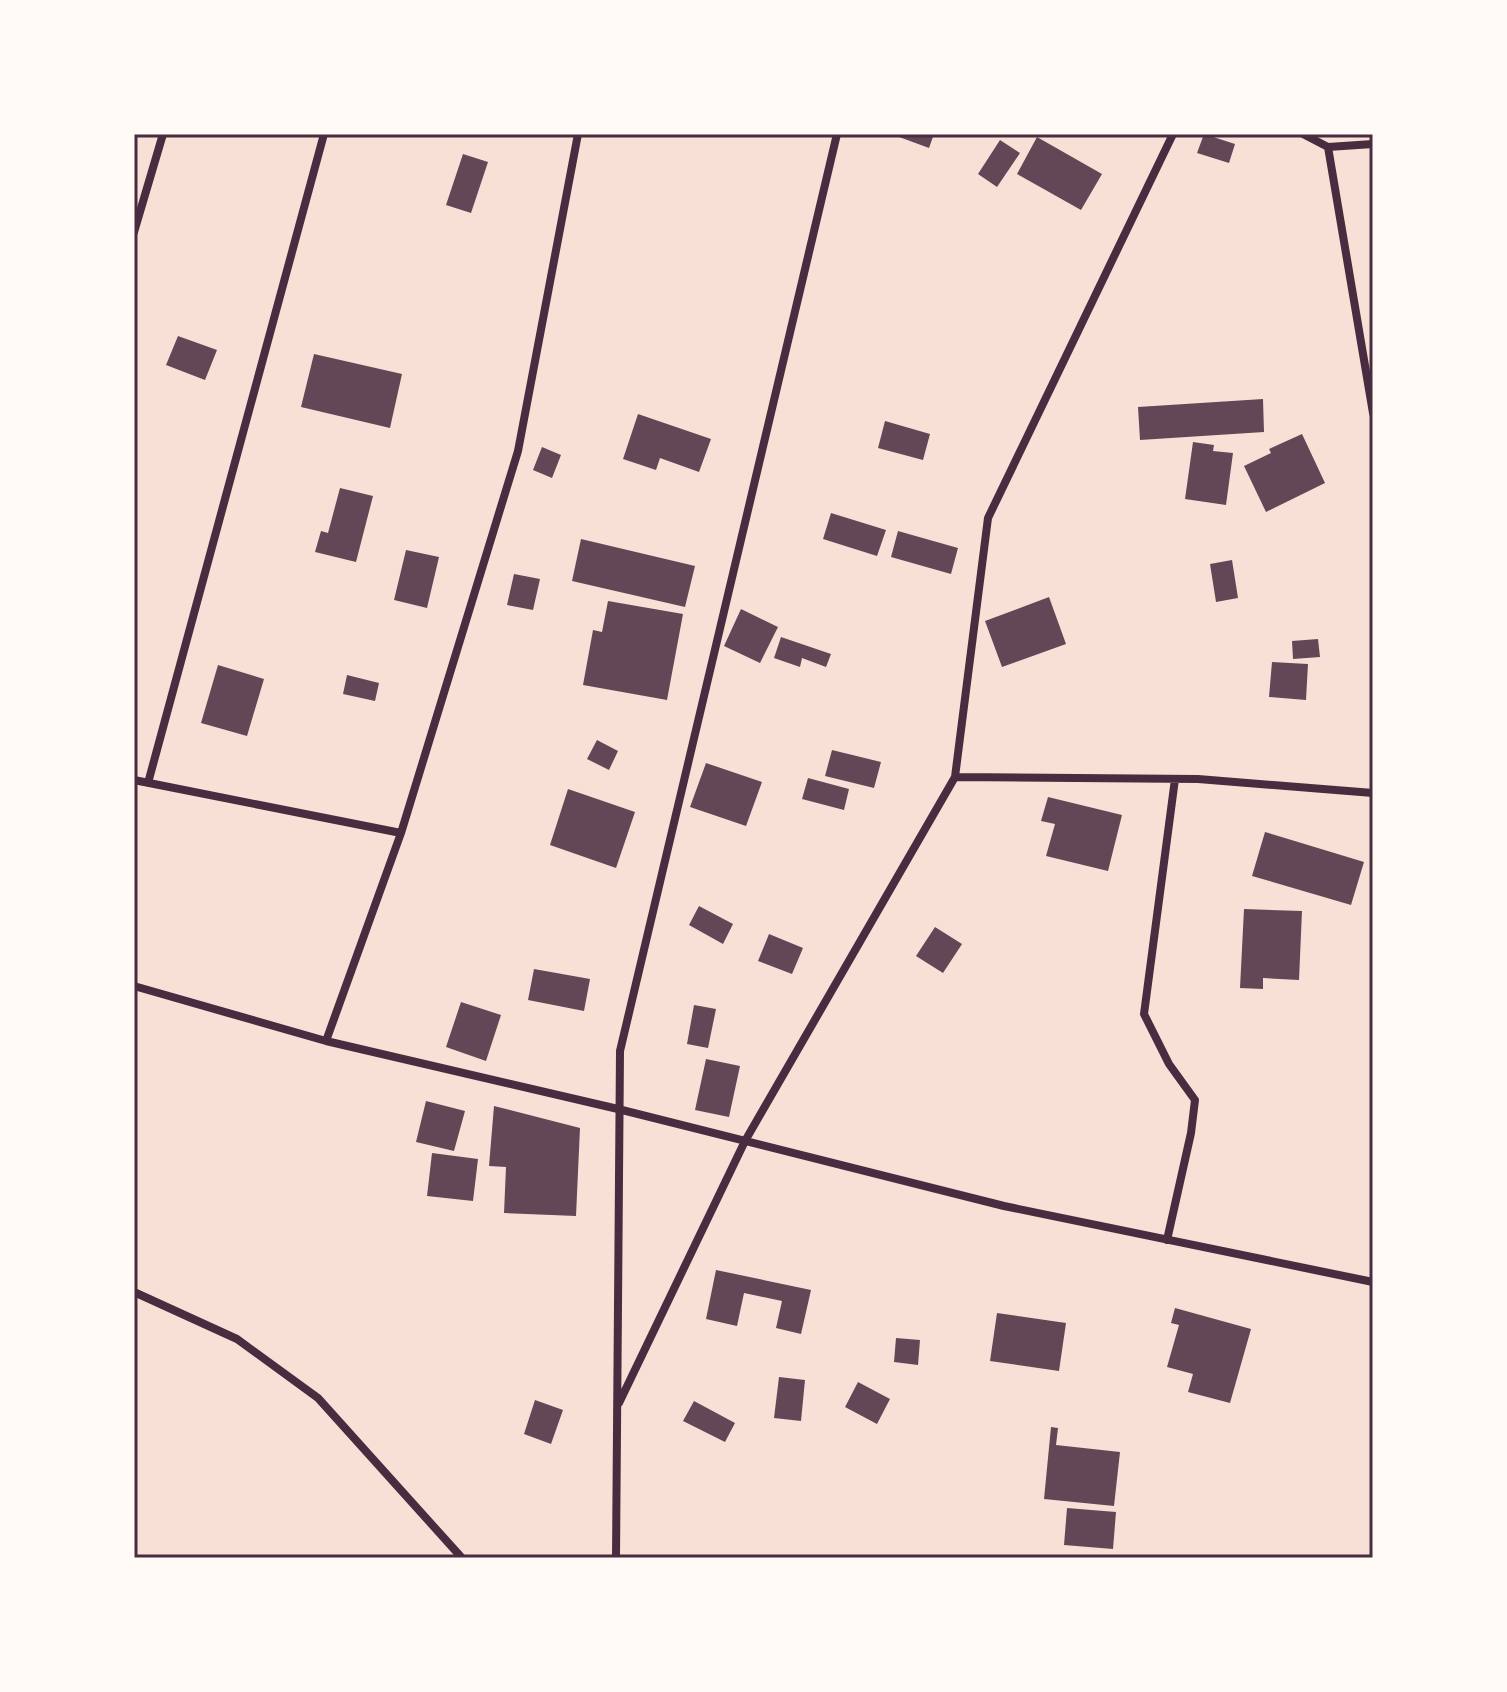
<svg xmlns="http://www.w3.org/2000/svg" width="1507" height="1692" font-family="'Roboto Condensed',sans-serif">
	<rect width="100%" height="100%" fill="#f7e1d7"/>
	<!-- building -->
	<path fill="#644757" d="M 891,134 L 934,134 L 929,148 Z
		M 1204,134 L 1235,144 L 1229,163 L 1197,153 Z
		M 1037,137 L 1102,174 L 1081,210 L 1017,174 Z
		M 1000,140 L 1020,153 L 997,187 L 978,174 Z
		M 463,154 L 488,162 L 471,213 L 446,205 Z
		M 178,336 L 217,350 L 205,380 L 166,365 Z
		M 314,354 L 402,374 L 390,428 L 301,407 Z
		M 1263,399 L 1264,432 L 1140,440 L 1138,407 Z
		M 638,414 L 711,439 L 699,472 L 660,458 L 656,470 L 623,459 Z
		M 885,421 L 930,434 L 923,460 L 878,448 Z
		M 1302,434 L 1325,483 L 1266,512 L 1244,466 L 1271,453 L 1269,449 Z
		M 1193,442 L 1214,445 L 1213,451 L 1233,453 L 1226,505 L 1185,499 Z
		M 542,447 L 561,455 L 552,478 L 533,470 Z
		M 340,488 L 373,496 L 356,562 L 315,552 L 321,531 L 328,533 Z
		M 831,513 L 886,530 L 877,556 L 823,539 Z
		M 898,531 L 958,548 L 951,574 L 891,557 Z
		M 581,539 L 695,566 L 685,607 L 572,581 Z
		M 406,550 L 439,557 L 427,608 L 394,600 Z
		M 1232,560 L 1238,598 L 1216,602 L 1210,564 Z
		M 514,574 L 540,579 L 533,610 L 507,605 Z
		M 1049,597 L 1066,644 L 1002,667 L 985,621 Z
		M 608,601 L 683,614 L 667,700 L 583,685 L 593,630 L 602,632 Z
		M 741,609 L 778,627 L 760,663 L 724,646 Z
		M 781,637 L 831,654 L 826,667 L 802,658 L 800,667 L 774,658 Z
		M 1318,639 L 1320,657 L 1293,659 L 1292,641 Z
		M 1272,662 L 1308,664 L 1306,700 L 1269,697 Z
		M 218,665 L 264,679 L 247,736 L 201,723 Z
		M 347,675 L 379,683 L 375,701 L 343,694 Z
		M 597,740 L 618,751 L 609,770 L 587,759 Z
		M 832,750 L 881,762 L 874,788 L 825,776 Z
		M 706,763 L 762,782 L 746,826 L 690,807 Z
		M 808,778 L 849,789 L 844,810 L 802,799 Z
		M 568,789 L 635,812 L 616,868 L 550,845 Z
		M 1048,797 L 1122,815 L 1108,871 L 1046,856 L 1055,824 L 1041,821 Z
		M 1265,832 L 1364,862 L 1351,905 L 1252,876 Z
		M 699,906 L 733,924 L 723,944 L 689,925 Z
		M 1244,909 L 1302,911 L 1299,980 L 1263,978 L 1263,989 L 1240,988 Z
		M 935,927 L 962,944 L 943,973 L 916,956 Z
		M 769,934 L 803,948 L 792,974 L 758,961 Z
		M 534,969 L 590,979 L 584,1011 L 528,1000 Z
		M 461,1002 L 501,1015 L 486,1061 L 446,1047 Z
		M 694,1005 L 716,1009 L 708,1048 L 687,1044 Z
		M 706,1059 L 740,1066 L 729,1117 L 695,1110 Z
		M 426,1101 L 465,1111 L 454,1151 L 416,1142 Z
		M 494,1106 L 580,1128 L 576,1216 L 504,1213 L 506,1167 L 489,1166 Z
		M 432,1153 L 478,1159 L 473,1201 L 427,1196 Z
		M 716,1270 L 811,1290 L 801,1334 L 776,1328 L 782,1301 L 744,1293 L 737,1326 L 706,1319 Z
		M 1175,1308 L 1251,1329 L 1230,1403 L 1188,1392 L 1193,1374 L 1167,1367 L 1179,1325 L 1171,1323 Z
		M 997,1313 L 1066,1323 L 1059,1371 L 990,1361 Z
		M 896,1338 L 920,1340 L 918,1365 L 894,1362 Z
		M 779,1377 L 805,1380 L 801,1421 L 774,1418 Z
		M 858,1382 L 890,1399 L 877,1424 L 845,1407 Z
		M 535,1400 L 563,1410 L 551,1444 L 524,1434 Z
		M 694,1401 L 735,1423 L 725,1442 L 683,1421 Z
		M 1051,1427 L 1058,1428 L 1056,1445 L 1120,1452 L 1114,1506 L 1044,1499 Z
		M 1067,1508 L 1116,1512 L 1113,1549 L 1064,1545 Z"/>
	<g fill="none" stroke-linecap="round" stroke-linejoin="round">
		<!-- minor -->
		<path stroke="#4a2c40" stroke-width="8" d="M 1173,134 L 988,518 L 955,777 L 1198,779 L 1373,793
			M 1303,134 L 1328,147 L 1373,144
			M 1328,147 L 1373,413
			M 134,232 L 163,134
			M 134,780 L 401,833
			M 148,783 L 324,134
			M 134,986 L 326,1041 L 618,1109 L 1004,1206 L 1373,1282
			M 326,1041 L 401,833 L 518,451 L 578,134
			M 1167,1240 L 1191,1133 L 1195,1100 L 1169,1064 L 1144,1014 L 1175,779
			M 134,1292 L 237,1339 L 318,1398 L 462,1558
			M 619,1403 L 745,1141 L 955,777
			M 616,1558 L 620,1051 L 837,134"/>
	</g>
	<!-- border -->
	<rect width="1507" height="1692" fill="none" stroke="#fffaf5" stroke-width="272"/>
	<rect x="136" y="136" width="1235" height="1420" fill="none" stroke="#4a2c40" stroke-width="3"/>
</svg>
